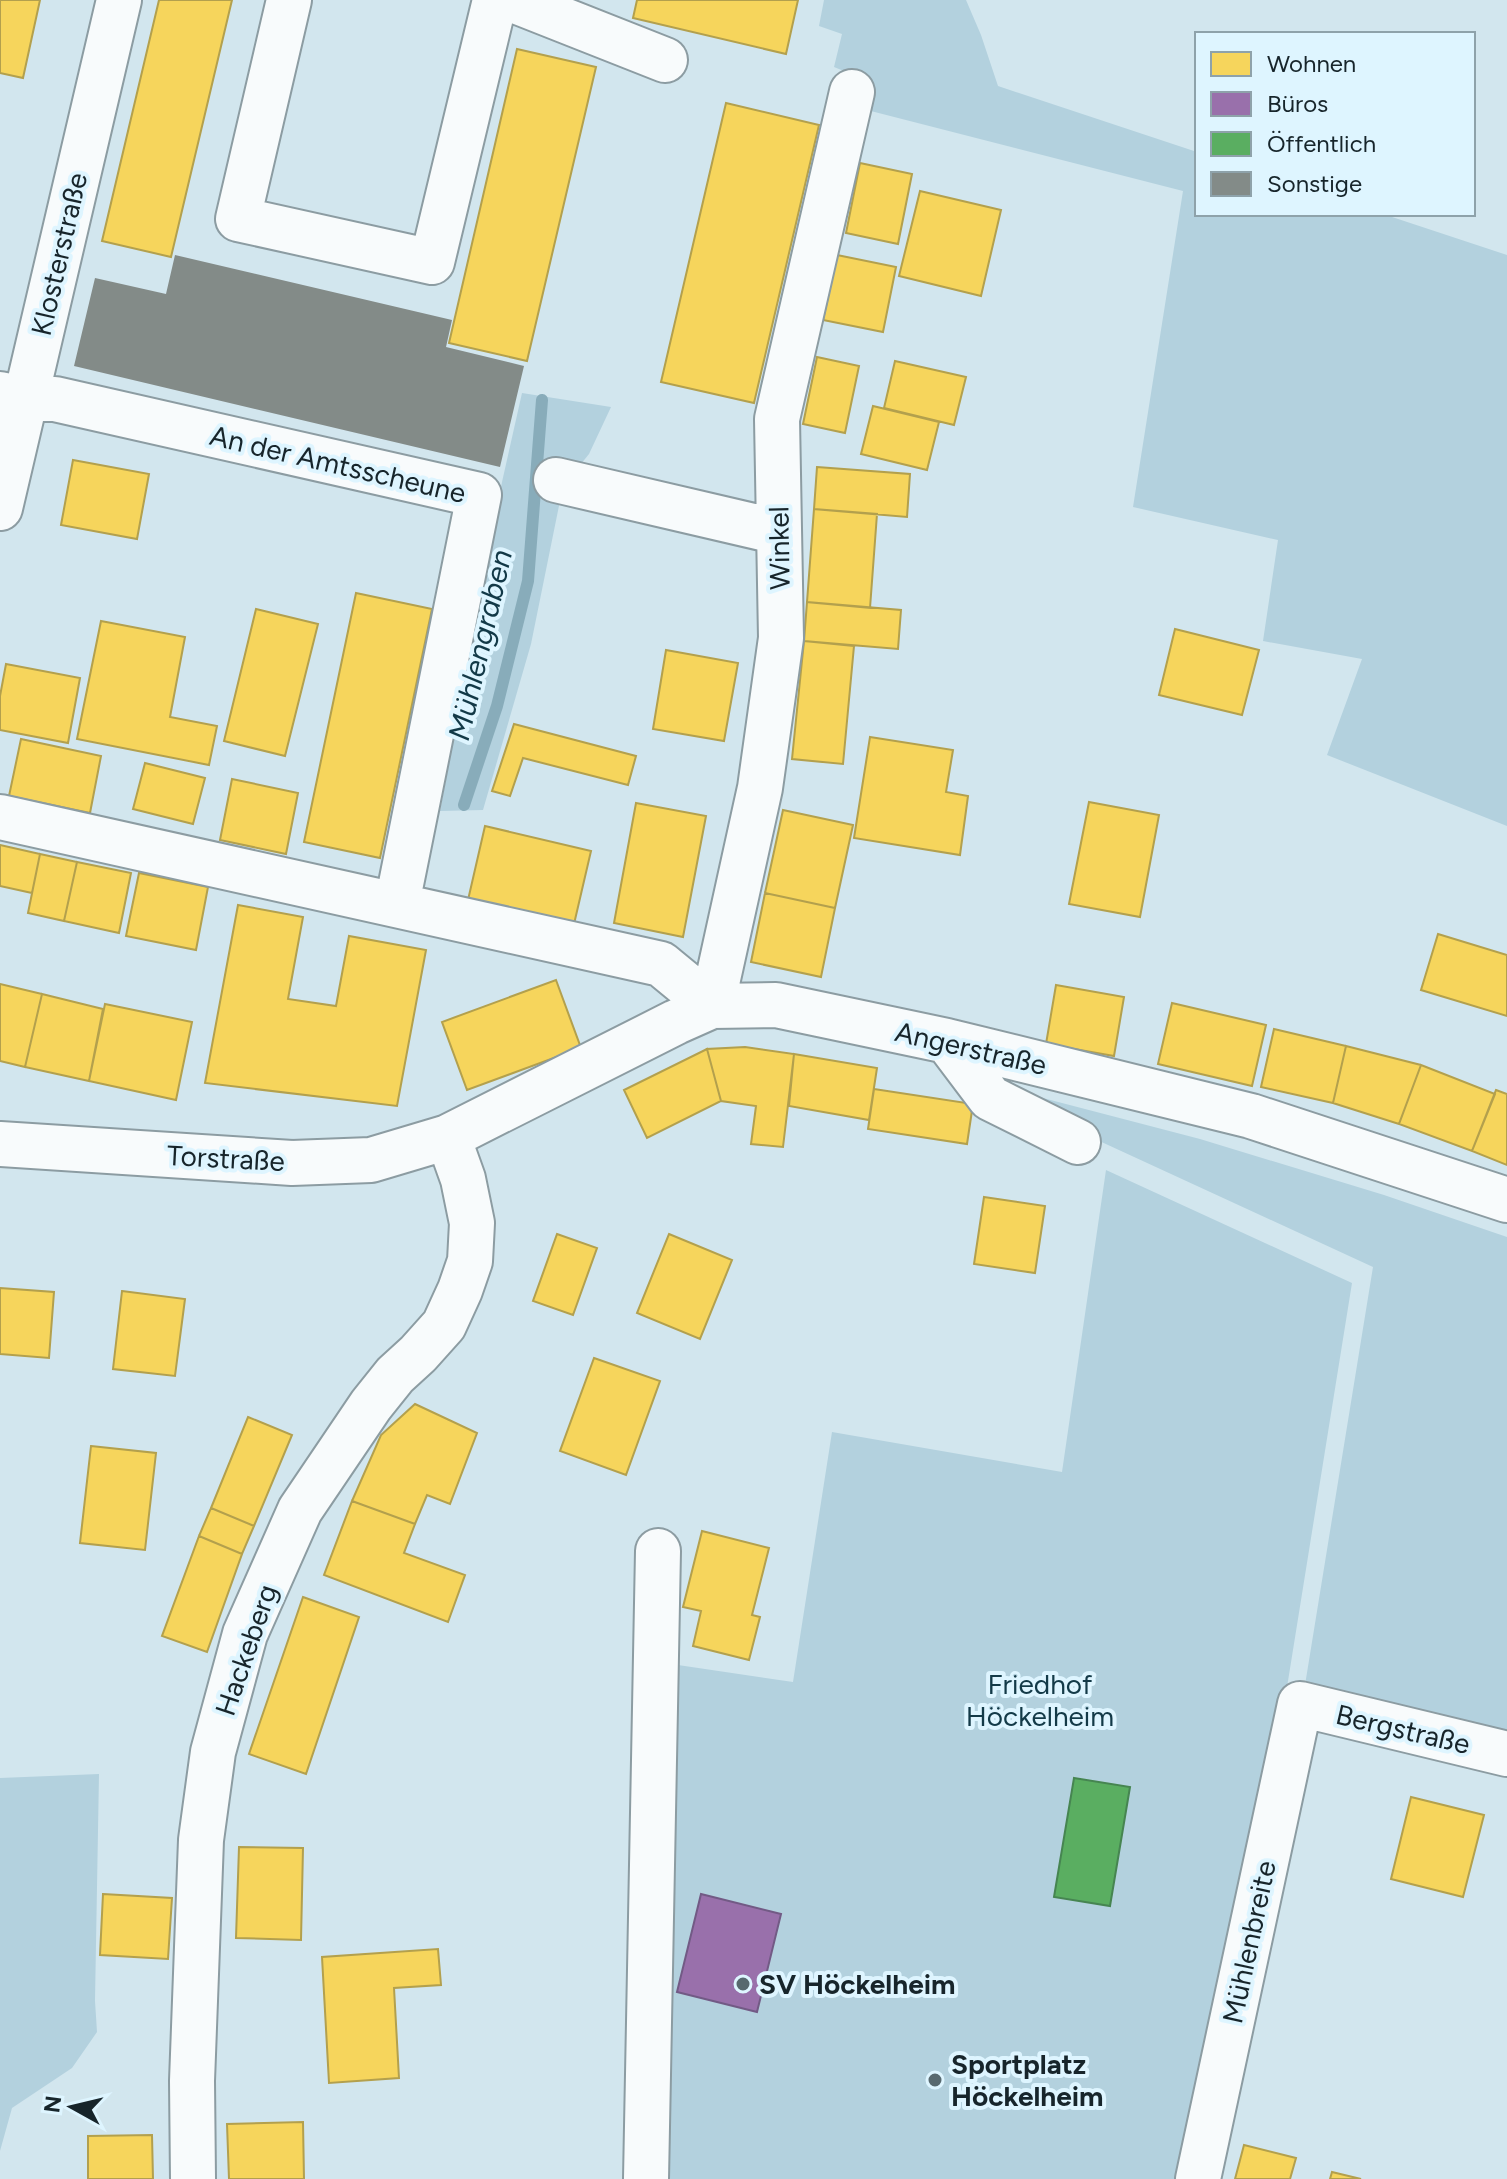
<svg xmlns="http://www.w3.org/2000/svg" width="1507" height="2179" font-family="Figtree,sans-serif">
	<rect width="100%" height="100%" fill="#d2e6ee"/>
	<!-- green -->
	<path fill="#b3d1de" d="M 824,0 L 966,0 L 981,35 L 998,86 L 1197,152 L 1197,214 L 1383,214 L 1507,255 L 1507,826 L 1327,755 L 1362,659 L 1263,641 L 1278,540 L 1133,507 L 1183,191 L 863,109 L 871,82 L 834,67 L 842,34 L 819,26 Z
		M 522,393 L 611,407 L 589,454 L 563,486 L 531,644 L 483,810 L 440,811 L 502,482 Z
		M 1004,1088 L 1200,1139 L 1384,1195 L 1507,1237 L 1507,1732 L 1305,1685 L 1373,1267 L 1082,1133 Z
		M 1106,1170 L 1352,1283 L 1288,1681 L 1224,1980 L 1176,2179 L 669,2179 L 678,1665 L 793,1682 L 832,1432 L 1062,1472 Z
		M 99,1774 L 95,2001 L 97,2032 L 72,2068 L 12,2108 L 0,2151 L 0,1778 Z"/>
	<!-- homes -->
	<path fill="#f6d55c" stroke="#b3a04d" stroke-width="2" d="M 0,0 L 40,0 L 23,78 L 0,73 Z
		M 159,0 L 232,0 L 171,257 L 102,241 Z
		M 637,0 L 798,0 L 786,54 L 633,18 Z
		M 517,49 L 596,67 L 527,361 L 449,343 Z
		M 726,103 L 819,125 L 754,403 L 661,382 Z
		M 860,163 L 912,174 L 898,244 L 846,233 Z
		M 920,191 L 1001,210 L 981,296 L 899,276 Z
		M 837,255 L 896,267 L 883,332 L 823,320 Z
		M 817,357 L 859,366 L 845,433 L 803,424 Z
		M 895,361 L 966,377 L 954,425 L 884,408 Z
		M 873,406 L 939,422 L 927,470 L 861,454 Z
		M 73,460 L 149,474 L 137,539 L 61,525 Z
		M 817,467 L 910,474 L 907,517 L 814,509 Z
		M 814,509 L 877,514 L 870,608 L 807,602 Z
		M 356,593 L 432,609 L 380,858 L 304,842 Z
		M 807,602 L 901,610 L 898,649 L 804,641 Z
		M 256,609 L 318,624 L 285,756 L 224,741 Z
		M 101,621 L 185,637 L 170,717 L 217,726 L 209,765 L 77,739 Z
		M 1175,629 L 1259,650 L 1242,715 L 1159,695 Z
		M 804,641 L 854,646 L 843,764 L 792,759 Z
		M 666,650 L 738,663 L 724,741 L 653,729 Z
		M 6,664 L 80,678 L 68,743 L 0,730 L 0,696 Z
		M 514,724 L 636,756 L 628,785 L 523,758 L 510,796 L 492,791 Z
		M 870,737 L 953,750 L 946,792 L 968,796 L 960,855 L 854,838 Z
		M 21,739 L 101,756 L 90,813 L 9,796 Z
		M 145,763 L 205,778 L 193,824 L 133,809 Z
		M 232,779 L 298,793 L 286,854 L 220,840 Z
		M 1089,802 L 1159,815 L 1140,917 L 1069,904 Z
		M 636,803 L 706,816 L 683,937 L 614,923 Z
		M 783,810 L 853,825 L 835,908 L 765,893 Z
		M 485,826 L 591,851 L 574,924 L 468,900 Z
		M 0,845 L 40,854 L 32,893 L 0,886 Z
		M 40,854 L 77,862 L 64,921 L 28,913 Z
		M 77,862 L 131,873 L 119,933 L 64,921 Z
		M 139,873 L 208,887 L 196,950 L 126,936 Z
		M 765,893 L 835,908 L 821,977 L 751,962 Z
		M 238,905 L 303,917 L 288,999 L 336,1006 L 349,936 L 426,950 L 397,1106 L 205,1083 Z
		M 1438,934 L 1507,955 L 1507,1016 L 1421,990 Z
		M 556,980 L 581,1048 L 467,1090 L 442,1022 Z
		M 0,984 L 42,994 L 25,1067 L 0,1061 Z
		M 1056,985 L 1124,997 L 1114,1056 L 1046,1044 Z
		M 42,994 L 103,1009 L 89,1081 L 25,1067 Z
		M 1172,1003 L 1266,1025 L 1252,1086 L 1158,1064 Z
		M 105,1004 L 192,1022 L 176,1100 L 89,1081 Z
		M 1274,1029 L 1346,1046 L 1333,1103 L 1261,1087 Z
		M 1346,1046 L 1421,1065 L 1399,1124 L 1333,1103 Z
		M 745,1047 L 794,1054 L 783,1147 L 751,1144 L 756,1106 L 721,1101 L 707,1049 Z
		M 707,1049 L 721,1101 L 647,1138 L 624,1090 Z
		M 794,1054 L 877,1068 L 869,1120 L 789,1106 Z
		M 1421,1065 L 1495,1094 L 1472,1151 L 1399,1124 Z
		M 874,1089 L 973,1104 L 967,1144 L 868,1129 Z
		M 1496,1090 L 1507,1094 L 1507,1165 L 1472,1151 Z
		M 984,1197 L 1045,1206 L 1035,1273 L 974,1264 Z
		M 557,1234 L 597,1248 L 573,1315 L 533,1301 Z
		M 669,1234 L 732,1260 L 700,1339 L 637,1313 Z
		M 0,1288 L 54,1292 L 49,1358 L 0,1354 Z
		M 122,1291 L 185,1299 L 175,1376 L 113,1369 Z
		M 594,1358 L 660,1381 L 626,1475 L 560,1451 Z
		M 415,1404 L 477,1433 L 450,1504 L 427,1495 L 415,1524 L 352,1501 L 381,1435 Z
		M 248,1417 L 292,1435 L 254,1526 L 211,1508 Z
		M 91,1446 L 156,1453 L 145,1550 L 80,1543 Z
		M 352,1501 L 415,1524 L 404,1553 L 465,1575 L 448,1622 L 324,1575 Z
		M 211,1508 L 254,1526 L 242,1554 L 199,1536 Z
		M 702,1531 L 769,1548 L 752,1615 L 760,1617 L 749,1660 L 693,1646 L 701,1611 L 683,1607 Z
		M 199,1536 L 242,1554 L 207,1652 L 162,1636 Z
		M 303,1597 L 359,1617 L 306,1774 L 249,1754 Z
		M 1411,1797 L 1484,1815 L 1463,1897 L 1391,1879 Z
		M 239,1847 L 303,1848 L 301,1940 L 236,1938 Z
		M 103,1894 L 172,1898 L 168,1959 L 100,1955 Z
		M 438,1949 L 441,1985 L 394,1988 L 399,2078 L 329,2083 L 322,1957 Z
		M 303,2122 L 304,2179 L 229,2179 L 227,2124 Z
		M 152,2135 L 153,2179 L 88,2179 L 88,2136 Z
		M 1244,2145 L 1296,2158 L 1290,2179 L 1235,2179 Z
		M 1332,2172 L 1361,2179 L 1330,2179 Z"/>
	<!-- offices -->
	<path fill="#9970ab" stroke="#725a85" stroke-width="2" d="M 701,1894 L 781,1914 L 757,2012 L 677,1992 Z"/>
	<!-- public -->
	<path fill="#5aae61" stroke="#468551" stroke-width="2" d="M 1074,1778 L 1130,1787 L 1110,1906 L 1054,1897 Z"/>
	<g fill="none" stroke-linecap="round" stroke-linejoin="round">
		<!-- stream -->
		<path stroke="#88acba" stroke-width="12" d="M 464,805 L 497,706 L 528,581 L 542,400"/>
	</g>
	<!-- building -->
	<path fill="#838b88" d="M 175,255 L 452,320 L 446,347 L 524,366 L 500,467 L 74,366 L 95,278 L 166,294 Z"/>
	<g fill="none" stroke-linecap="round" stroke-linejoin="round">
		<!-- minor casing -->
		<g stroke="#8c9ca2" stroke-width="48">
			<path id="minor" d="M 289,0 L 238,219 L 432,262 L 495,0
				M 513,0 L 665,60
				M 0,394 L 25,399 L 55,399 L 479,495 L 397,904
				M 556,480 L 779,532
				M 0,508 L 119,0
				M 0,817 L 661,964 L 712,1006 L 760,788 L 781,638 L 777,419 L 852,92
				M 947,1041 L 990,1098 L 1078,1142
				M 0,1144 L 292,1163 L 371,1160 L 448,1137 L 676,1022 L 712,1006 L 776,1005 L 947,1041 L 1251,1116 L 1507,1200
				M 193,2179 L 192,2081 L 201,1840 L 213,1752 L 245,1634 L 300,1510 L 371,1405 L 395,1375 L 418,1354 L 444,1325 L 460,1290 L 470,1261 L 472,1223 L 463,1179 L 448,1137
				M 646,2179 L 658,1551
				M 1198,2179 L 1300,1704 L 1507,1754"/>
		</g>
		<!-- minor -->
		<use href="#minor" stroke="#f8fbfc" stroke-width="44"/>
	</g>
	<!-- markers -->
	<g fill="#58696f" stroke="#def5ff" stroke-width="3">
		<circle cx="743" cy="1984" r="8"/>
		<circle cx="935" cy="2080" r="8"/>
	</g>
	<g text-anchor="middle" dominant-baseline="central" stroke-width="8" stroke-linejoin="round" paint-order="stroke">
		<!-- street labels -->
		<g font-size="28" fill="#17252b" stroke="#def5ff">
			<text transform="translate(59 254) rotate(-77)">Klosterstraße</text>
			<text transform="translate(338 464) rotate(13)">An der Amtsscheune</text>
			<text transform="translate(779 548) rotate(-91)">Winkel</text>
			<text transform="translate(971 1048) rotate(13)">Angerstraße</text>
			<text transform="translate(226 1158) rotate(3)">Torstraße</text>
			<text transform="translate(246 1650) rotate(-71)">Hackeberg</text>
			<text transform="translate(1403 1729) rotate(13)">Bergstraße</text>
			<text transform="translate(1249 1942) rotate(-78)">Mühlenbreite</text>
		</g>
		<!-- park labels -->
		<g font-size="28" fill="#133a48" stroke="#def5ff">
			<text x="1040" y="1684">Friedhof<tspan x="1040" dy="32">Höckelheim</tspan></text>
		</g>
		<!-- poi labels -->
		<g font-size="28" font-weight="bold" fill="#17252b" stroke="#def5ff" text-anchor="start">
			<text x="759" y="1984">SV Höckelheim</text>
			<text x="951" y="2064">Sportplatz<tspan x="951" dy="32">Höckelheim</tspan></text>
		</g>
		<!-- water labels -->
		<g font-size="30" font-style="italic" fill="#123947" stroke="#def5ff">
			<text transform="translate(480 645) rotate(-77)">Mühlengraben</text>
		</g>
	</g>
	<!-- legend -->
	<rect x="1195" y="32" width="280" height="184" fill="#def5ff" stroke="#8ea2aa" stroke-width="2"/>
	<rect x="1211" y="52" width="40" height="24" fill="#f6d55c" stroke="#8ea2aa" stroke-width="2"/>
	<text x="1267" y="72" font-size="24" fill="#17252b">Wohnen</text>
	<rect x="1211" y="92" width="40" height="24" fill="#9970ab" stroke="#8ea2aa" stroke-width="2"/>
	<text x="1267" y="112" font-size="24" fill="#17252b">Büros</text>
	<rect x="1211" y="132" width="40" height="24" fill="#5aae61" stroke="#8ea2aa" stroke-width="2"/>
	<text x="1267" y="152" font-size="24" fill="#17252b">Öffentlich</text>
	<rect x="1211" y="172" width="40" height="24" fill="#838b88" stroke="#8ea2aa" stroke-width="2"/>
	<text x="1267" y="192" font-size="24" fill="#17252b">Sonstige</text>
	<!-- north arrow -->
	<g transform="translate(72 2107) rotate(278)" stroke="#def5ff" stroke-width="6" paint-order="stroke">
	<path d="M0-6L14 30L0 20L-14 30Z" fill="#17252b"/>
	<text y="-12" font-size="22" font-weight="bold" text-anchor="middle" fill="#17252b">N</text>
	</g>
</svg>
